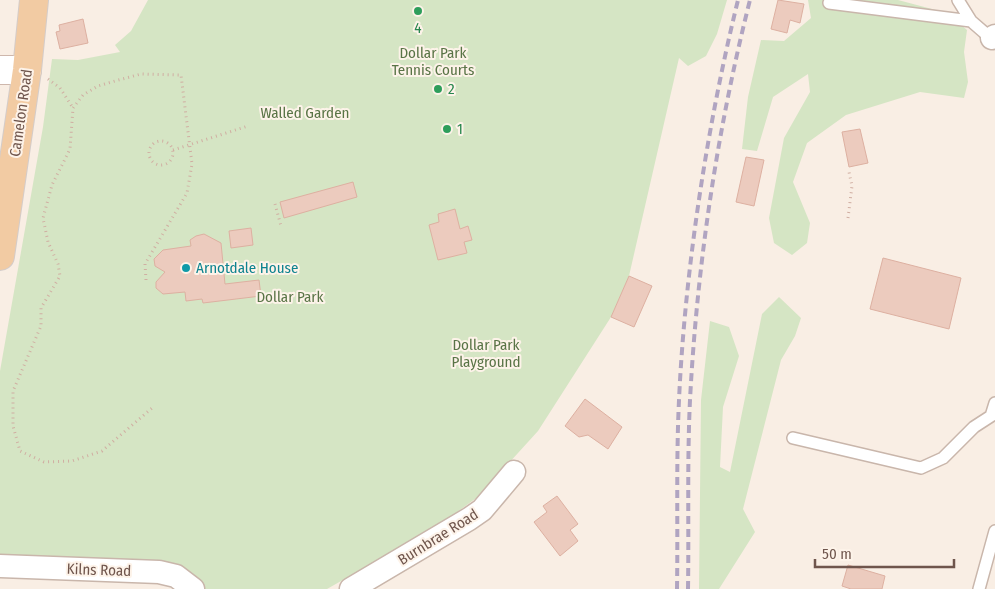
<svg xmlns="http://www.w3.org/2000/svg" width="995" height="589" font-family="'Fira Sans Condensed',sans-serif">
	<rect width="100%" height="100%" fill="#f9eee4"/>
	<!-- green -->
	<path fill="#d5e5c4" d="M 148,0 L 727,0 L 717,34 L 706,56 L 688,66 L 679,58 L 629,276 L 611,317 L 538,431 L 479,496 L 438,526 L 327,589 L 202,589 L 0,560 L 0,371 L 43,127 L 52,59 L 78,60 L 120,52 L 115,45 L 131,31 Z
		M 808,0 L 898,0 L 947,13 L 967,30 L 964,52 L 968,82 L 964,98 L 920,92 L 846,115 L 807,143 L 793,182 L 810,223 L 807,243 L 792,255 L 774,243 L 769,218 L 784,138 L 810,92 L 808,74 L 773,97 L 757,151 L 742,149 L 748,97 L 761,40 L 784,41 L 811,18 Z
		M 779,297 L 801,318 L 795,336 L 781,360 L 743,509 L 755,532 L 719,589 L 699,589 L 701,400 L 710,321 L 729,327 L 739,356 L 723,407 L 720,467 L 730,472 L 762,314 Z"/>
	<!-- building -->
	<path fill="#eccbbe" stroke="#ddb0a1" d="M 778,0 L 804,4 L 800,23 L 790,20 L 787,33 L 771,29 Z
		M 83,19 L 88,43 L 60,49 L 56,32 L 60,31 L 59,25 Z
		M 860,129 L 868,163 L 849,167 L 842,132 Z
		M 746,157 L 764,160 L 754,206 L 736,202 Z
		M 353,182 L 357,197 L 284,218 L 280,202 Z
		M 455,209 L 460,229 L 468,226 L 472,240 L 464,242 L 467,253 L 438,260 L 429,225 L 439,222 L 438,214 Z
		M 251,228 L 253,245 L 231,248 L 229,231 Z
		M 204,234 L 221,243 L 225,284 L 259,280 L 261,296 L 203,303 L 202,299 L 186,301 L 185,292 L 163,294 L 156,288 L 156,282 L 165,272 L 155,266 L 154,259 L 163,250 L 191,246 L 190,240 L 196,236 Z
		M 883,258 L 961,278 L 949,329 L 870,309 Z
		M 629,276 L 652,286 L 634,327 L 611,317 Z
		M 585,399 L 622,427 L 608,449 L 588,435 L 579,437 L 565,426 Z
		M 557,496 L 578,524 L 570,530 L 578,541 L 560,556 L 534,522 L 547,512 L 543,506 Z
		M 848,565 L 885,576 L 882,589 L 851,589 L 842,586 Z"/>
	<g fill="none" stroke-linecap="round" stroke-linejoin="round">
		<!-- lane casing -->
		<g stroke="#c9b6ab" stroke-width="14">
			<path id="lane" d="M 958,0 L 971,21 L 994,41
				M 829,3 L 971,21
				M 793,438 L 921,468 L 943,458 L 974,427 L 991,416 L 995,403
				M 979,589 L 995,531"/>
		</g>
		<!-- street casing -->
		<g stroke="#c9b6ab" stroke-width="25">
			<path id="street" d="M 992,38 L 995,36
				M 0,566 L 159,572 L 176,576 L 193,589
				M 351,589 L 469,519 L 482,510 L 514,472"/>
		</g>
		<!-- secondary casing -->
		<g stroke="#ceb7ac" stroke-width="30">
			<path id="secondary" d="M 0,70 L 27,70"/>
		</g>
		<!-- primary casing -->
		<g stroke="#d4ccc9" stroke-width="30">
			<path id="primary" d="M 0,256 L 27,70 L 34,0"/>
		</g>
		<!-- path -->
		<path stroke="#d0aea2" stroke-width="3" stroke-dasharray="1 4" stroke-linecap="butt" d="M 48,79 L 60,88 L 73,108
			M149 153a12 12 0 1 1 24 0a12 12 0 1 1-24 0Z
			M 173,150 L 248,126
			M 275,204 L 281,226
			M 848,218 L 852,186 L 849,172
			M 146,280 L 145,264 L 187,193 L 192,164 L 181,75 L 141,74 L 115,81 L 98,86 L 83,95 L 73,108 L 70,149 L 52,185 L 43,218 L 48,242 L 58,264 L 60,276 L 41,308 L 41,326 L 13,391 L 13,426 L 20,451 L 44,462 L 72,461 L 102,451 L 152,408"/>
		<!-- lane -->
		<use href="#lane" stroke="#fff" stroke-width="11"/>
		<!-- street -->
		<use href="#street" stroke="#fff" stroke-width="22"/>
		<!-- secondary -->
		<use href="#secondary" stroke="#fff" stroke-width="28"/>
		<!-- primary -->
		<use href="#primary" stroke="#f2cba3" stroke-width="28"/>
		<!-- rail -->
		<path stroke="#b0a4c1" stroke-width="4" stroke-dasharray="8 5" stroke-linecap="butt" d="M 677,589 C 678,526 676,463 679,400 C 685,270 707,126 738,0
			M 688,589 C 689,526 687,463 690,400 C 697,266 717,130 750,0"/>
	</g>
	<!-- markers -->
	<g fill="#2e9e5b" stroke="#fdf3e9" stroke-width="2">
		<circle cx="418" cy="11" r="5"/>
		<circle cx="438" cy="89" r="5"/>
		<circle cx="447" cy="129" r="5"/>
	</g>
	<circle fill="#0f9aa8" stroke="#fdf3e9" stroke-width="2" cx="186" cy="268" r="5"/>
	<g text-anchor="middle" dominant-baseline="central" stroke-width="4" stroke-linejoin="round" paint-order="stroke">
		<!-- leisure labels -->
		<g font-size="15" fill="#27864d" stroke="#fdf3e9" text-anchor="start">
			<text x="418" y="28" text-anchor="middle">4</text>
			<text x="448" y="89">2</text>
			<text x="457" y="129">1</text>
		</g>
		<!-- park labels -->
		<g font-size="15" fill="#597446" stroke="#fdf3e9">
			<text x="433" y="53">Dollar Park<tspan x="433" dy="17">Tennis Courts</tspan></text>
			<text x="305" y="113">Walled Garden</text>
			<text x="290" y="297">Dollar Park</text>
			<text x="486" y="345">Dollar Park<tspan x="486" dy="17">Playground</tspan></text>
		</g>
		<!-- street labels -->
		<g font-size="15" fill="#6f554c" stroke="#fdf3e9">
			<text transform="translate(21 113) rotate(-82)">Camelon Road</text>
			<text transform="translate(438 537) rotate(-32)">Burnbrae Road</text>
			<text transform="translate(99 570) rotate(2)">Kilns Road</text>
		</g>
		<!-- culture labels -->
		<g font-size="15" fill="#0d838f" stroke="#fdf3e9" text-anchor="start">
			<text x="196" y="268">Arnotdale House</text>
		</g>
	</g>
	<!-- scale -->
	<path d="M815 559v8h139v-8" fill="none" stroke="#6f554c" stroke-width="2.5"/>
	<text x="822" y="559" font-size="15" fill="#6f554c" stroke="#fdf3e9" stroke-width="4" paint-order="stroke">50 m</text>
</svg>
